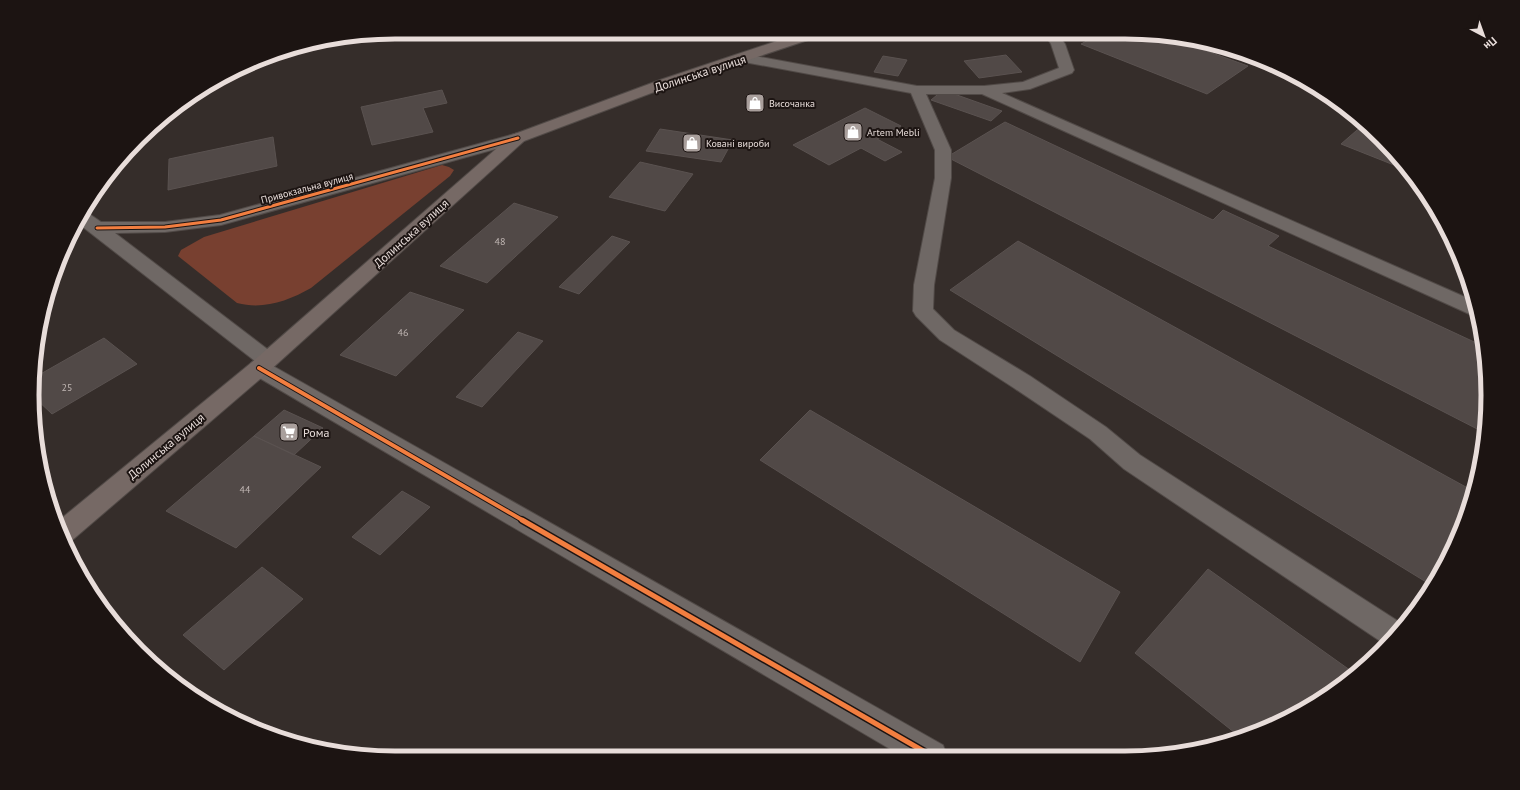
<svg xmlns="http://www.w3.org/2000/svg" width="1520" height="790" font-family="'PT Sans',sans-serif">
	<rect width="100%" height="100%" fill="#352d2a"/>
	<!-- green -->
	<path fill="#784030" d="M 442,165 L 449,167 L 454,170 L 450,176 L 311,288 C 288,301 263,310 237,303 L 178,256 L 181,250 L 204,237 Z"/>
	<!-- building -->
	<path fill="#514947" stroke="#5a5250" d="M 1084,33 L 1149,33 L 1165,36 L 1248,66 L 1207,94 L 1081,44 L 1094,37 Z
		M 1006,55 L 1022,72 L 979,78 L 964,61 Z
		M 883,56 L 907,60 L 898,76 L 874,72 Z
		M 442,90 L 447,103 L 423,108 L 433,132 L 372,145 L 361,107 Z
		M 943,90 L 1002,111 L 991,121 L 931,100 Z
		M 754,99 L 763,101 L 756,108 L 747,105 Z
		M 865,108 L 901,126 L 877,139 L 902,152 L 885,161 L 861,148 L 829,165 L 793,145 Z
		M 1005,122 L 1213,220 L 1223,210 L 1279,236 L 1268,246 L 1485,347 L 1487,419 L 1485,433 L 947,157 Z
		M 1364,124 L 1398,156 L 1409,171 L 1341,144 Z
		M 660,129 L 733,140 L 721,162 L 646,151 Z
		M 273,137 L 277,166 L 168,190 L 169,159 Z
		M 640,162 L 693,174 L 665,211 L 609,197 Z
		M 514,203 L 558,217 L 487,283 L 440,266 Z
		M 612,236 L 630,242 L 579,294 L 559,287 Z
		M 1018,241 L 1475,492 L 1450,556 L 1431,585 L 950,290 Z
		M 410,292 L 464,310 L 396,376 L 340,355 Z
		M 518,332 L 543,341 L 482,407 L 456,397 Z
		M 104,338 L 137,364 L 52,414 L 35,398 L 37,376 Z
		M 284,410 L 323,428 L 294,455 L 254,436 Z
		M 810,410 L 1120,592 L 1080,662 L 760,460 Z
		M 254,436 L 321,467 L 236,548 L 166,511 Z
		M 402,491 L 430,507 L 380,555 L 352,537 Z
		M 262,567 L 303,599 L 224,670 L 183,635 Z
		M 1208,569 L 1354,673 L 1327,697 L 1264,730 L 1240,737 L 1135,653 Z"/>
	<g fill="none" stroke-linecap="round" stroke-linejoin="round">
		<!-- minor casing -->
		<g stroke="#514a47" stroke-width="2">
			<path id="minor" d="M 1044,33 L 1057,33 L 1065,44 L 1074,70 L 1072,73 L 1030,89 L 1002,93 L 1474,301 L 1478,316 L 1476,317 L 982,94 L 926,94 L 951,150 L 951,178 L 934,285 L 933,309 L 954,330 L 1030,376 L 1106,427 L 1140,455 L 1404,625 L 1398,635 L 1386,645 L 1124,469 L 1090,439 L 1014,388 L 940,340 L 916,316 L 913,311 L 914,285 L 935,178 L 935,150 L 911,93 L 744,62 L 739,61 L 737,58 L 739,55 L 744,54 L 917,86 L 984,86 L 1023,82 L 1059,68 L 1051,44 Z
				M 518,133 L 524,135 L 526,138 L 524,141 L 221,225 L 165,232 L 115,233 L 275,355 L 279,360 L 275,365 L 273,366 L 943,745 L 947,756 L 902,756 L 251,373 L 248,368 L 251,363 L 255,361 L 79,224 L 85,212 L 88,213 L 101,222 L 165,222 L 220,215 Z"/>
		</g>
		<!-- major casing -->
		<g stroke="#514a47" stroke-width="2">
			<path id="major" d="M 804,32 L 824,32 L 823,35 L 670,86 L 524,141 L 267,373 L 70,542 L 65,543 L 57,522 L 251,363 L 512,135 L 660,80 Z"/>
		</g>
		<!-- minor -->
		<use href="#minor" fill="#6f6865" fill-rule="evenodd"/>
		<!-- major -->
		<use href="#major" fill="#766965" fill-rule="evenodd"/>
		<!-- cycleway-far2 casing -->
		<g stroke="#1c1412" stroke-width="5">
			<path id="cycleway-far2" d="M 97,228 L 165,227 L 221,220 L 518,138"/>
		</g>
		<!-- cycleway-far1 casing -->
		<g stroke="#1c1412" stroke-width="6">
			<path id="cycleway-far1" d="M 259,368 L 524,521"/>
		</g>
		<!-- cycleway casing -->
		<g stroke="#1c1412" stroke-width="8">
			<path id="cycleway" d="M 522,520 L 932,756"/>
		</g>
		<!-- cycleway-far2 -->
		<use href="#cycleway-far2" stroke="#f27e40" stroke-width="3"/>
		<!-- cycleway-far1 -->
		<use href="#cycleway-far1" stroke="#f27e40" stroke-width="4"/>
		<!-- cycleway -->
		<use href="#cycleway" stroke="#f27e40" stroke-width="5"/>
	</g>
	<!-- icons -->
	<defs>
		<g id="shop-square" transform="scale(1)"><rect x="-9" y="-9" width="18" height="18" rx="4" fill="#a99f9c" stroke="#1c1412"/><path d="M-5-2.5h2.3a2.7 3.5 0 0 1 5.4 0H5L5.5 6h-11ZM-1.5-2.5h3a1.5 2.3 0 0 0-3 0Z" fill="#fff"/></g>
		<g id="supermarket-square" transform="scale(1)"><rect x="-9" y="-9" width="18" height="18" rx="4" fill="#a99f9c" stroke="#1c1412"/><path d="M-6-5.5h2.5l.6 2H6L4.5 2H-2.5L-4.4-4H-6ZM-1.5 3.2a1.3 1.3 0 1 0 .1 0ZM3 3.2a1.3 1.3 0 1 0 .1 0Z" fill="#fff"/></g>
	</defs>
	<g fill-rule="evenodd">
		<use href="#shop-square" x="755" y="103"/>
		<use href="#shop-square" x="853" y="132"/>
		<use href="#shop-square" x="692" y="143"/>
		<use href="#supermarket-square" x="289" y="432"/>
	</g>
	<g text-anchor="middle" dominant-baseline="central" stroke-width="4" stroke-linejoin="round" paint-order="stroke">
		<!-- far-poi labels -->
		<g font-size="10" fill="#e8ddda" stroke="#1c1412" text-anchor="start">
			<text x="769" y="103">Височанка</text>
			<text x="867" y="132">Artem Mebli</text>
			<text x="706" y="143">Ковані вироби</text>
		</g>
		<!-- far-street labels -->
		<g font-size="10" fill="#e8ddda" stroke="#1c1412">
			<text transform="translate(307 188) rotate(-15)">Привокзальна вулиця</text>
		</g>
		<!-- number labels -->
		<g font-size="10" fill="#c2b8b5">
			<text x="500" y="241">48</text>
			<text x="403" y="332">46</text>
			<text x="67" y="387">25</text>
			<text x="245" y="489">44</text>
		</g>
		<!-- street labels -->
		<g font-size="12" fill="#e8ddda" stroke="#1c1412">
			<text transform="translate(700 73) rotate(-18)">Долинська вулиця</text>
			<text transform="translate(411 233) rotate(-42)">Долинська вулиця</text>
			<text transform="translate(166 446) rotate(-40)">Долинська вулиця</text>
		</g>
		<!-- poi labels -->
		<g font-size="12" fill="#e8ddda" stroke="#1c1412" text-anchor="start">
			<text x="303" y="432">Рома</text>
		</g>
	</g>
	<!-- crop -->
	<path d="M0 0H1520V790H0ZM395 39H1125A356 356 0 0 1 1481 395V395A356 356 0 0 1 1125 751H395A356 356 0 0 1 39 395V395A356 356 0 0 1 395 39Z" fill="#1c1412" fill-rule="evenodd"/>
	<path fill="none" stroke="#e8ddda" stroke-width="5" d="M395 39H1125A356 356 0 0 1 1481 395V395A356 356 0 0 1 1125 751H395A356 356 0 0 1 39 395V395A356 356 0 0 1 395 39Z"/>
	<!-- north arrow -->
	<g transform="translate(1484 36) rotate(139)" stroke="#1c1412" stroke-width="3" paint-order="stroke">
	<path d="M0-3L7 15L0 10L-7 15Z" fill="#e8ddda"/>
	<text y="-6" font-size="11" font-weight="bold" text-anchor="middle" fill="#e8ddda">Пн</text>
	</g>
</svg>
